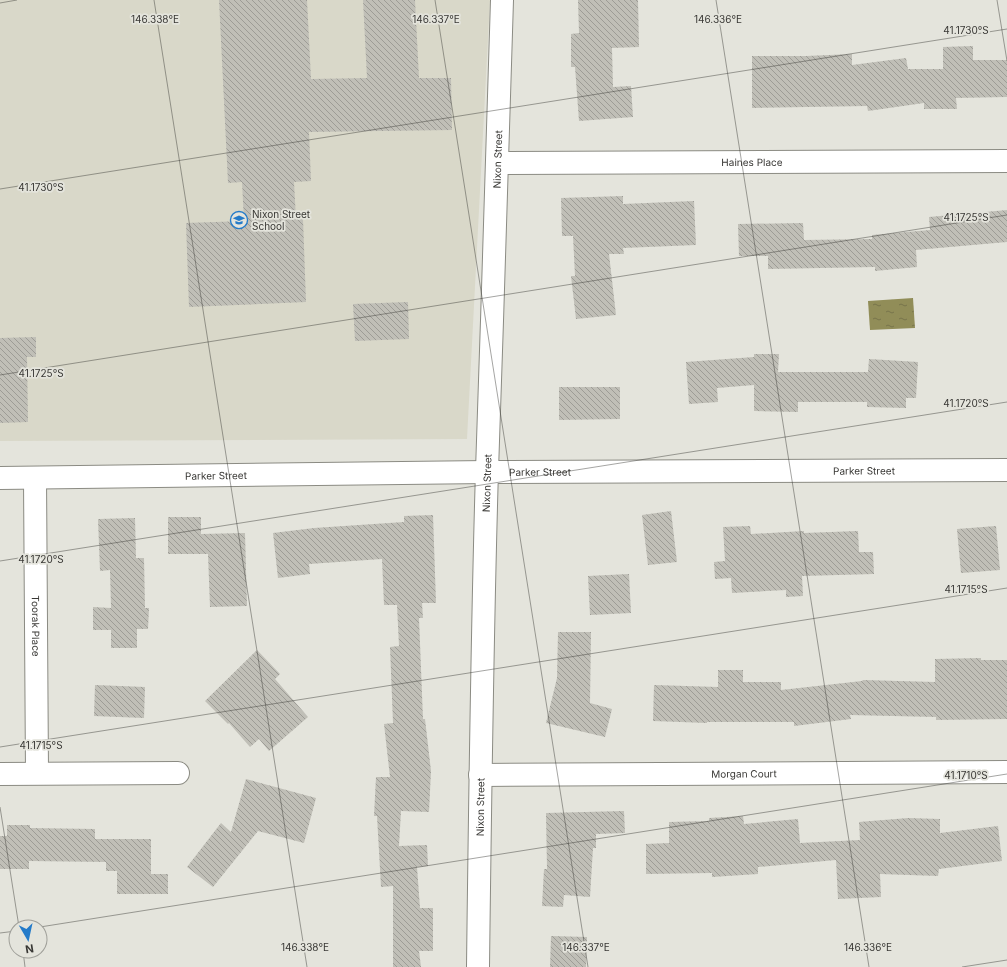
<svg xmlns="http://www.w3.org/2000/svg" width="1007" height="967" font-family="Inter,sans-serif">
	<defs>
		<pattern id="water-ripples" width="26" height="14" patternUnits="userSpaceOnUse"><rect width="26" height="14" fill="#918d58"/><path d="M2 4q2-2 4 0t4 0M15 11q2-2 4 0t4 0" fill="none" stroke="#77744a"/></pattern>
		<pattern id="building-back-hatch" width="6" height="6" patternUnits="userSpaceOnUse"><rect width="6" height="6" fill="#c0bfb7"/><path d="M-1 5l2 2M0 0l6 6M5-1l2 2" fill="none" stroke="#9d9c96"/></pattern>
	</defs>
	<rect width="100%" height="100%" fill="#e4e4dc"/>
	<!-- built -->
	<path fill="#d9d8c9" d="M 0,0 L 490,0 L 467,439 L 0,441 Z"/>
	<!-- water -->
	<path fill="url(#water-ripples)" d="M 913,298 L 915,328 L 870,330 L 868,301 Z"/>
	<!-- building -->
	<path fill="url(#building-back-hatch)" d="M 219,0 L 307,0 L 311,79 L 367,78 L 363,0 L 415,0 L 419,78 L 451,78 L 452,130 L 309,132 L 311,181 L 294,182 L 296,219 L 303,219 L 306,302 L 189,307 L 186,223 L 244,221 L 242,182 L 228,183 Z
		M 578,0 L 638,0 L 639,47 L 612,48 L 613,87 L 631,86 L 633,117 L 579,121 L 575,67 L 571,67 L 571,34 L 579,33 Z
		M 973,46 L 973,60 L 1007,60 L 1007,97 L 956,98 L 957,109 L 924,109 L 924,103 L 868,111 L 867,106 L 752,108 L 752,56 L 806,56 L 852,54 L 852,65 L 906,58 L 908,69 L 943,69 L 943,47 Z
		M 623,196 L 623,204 L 694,201 L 696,245 L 623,248 L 624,254 L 609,254 L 616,315 L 576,319 L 571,276 L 575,276 L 573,236 L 562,236 L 561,198 Z
		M 1007,210 L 1007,242 L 916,250 L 917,267 L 875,271 L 875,267 L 768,269 L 768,256 L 739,256 L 738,224 L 803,223 L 804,240 L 872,239 L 872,235 L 930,230 L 929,217 Z
		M 408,302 L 409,339 L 355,341 L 353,304 Z
		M 36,337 L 36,357 L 27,357 L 28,422 L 0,423 L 0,338 Z
		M 754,354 L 779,354 L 778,372 L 868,372 L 869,359 L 918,362 L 916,398 L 906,398 L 906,408 L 867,407 L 867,402 L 798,402 L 798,412 L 754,411 L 754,385 L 717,388 L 718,402 L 689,404 L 686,362 L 754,357 Z
		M 559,387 L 620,387 L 620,419 L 559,420 Z
		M 671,511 L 677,562 L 648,565 L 642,515 Z
		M 433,515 L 436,603 L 422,603 L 423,618 L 419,618 L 423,719 L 425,719 L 431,771 L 429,812 L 401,811 L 399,846 L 427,845 L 428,866 L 417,867 L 420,908 L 433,908 L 433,951 L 419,951 L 421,967 L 393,967 L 393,886 L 381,887 L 377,816 L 374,816 L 376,777 L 390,777 L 384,724 L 393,723 L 390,647 L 399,646 L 397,605 L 384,605 L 382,559 L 309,564 L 310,574 L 278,578 L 273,533 L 314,528 L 404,522 L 404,516 Z
		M 168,517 L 201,517 L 201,534 L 245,533 L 247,606 L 210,607 L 208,554 L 168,554 Z
		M 135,518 L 136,558 L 144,558 L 145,608 L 149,608 L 148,629 L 137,629 L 137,648 L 111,648 L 111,630 L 93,630 L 93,607 L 111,608 L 110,570 L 100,571 L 98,519 Z
		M 750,526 L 751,534 L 804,531 L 804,533 L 858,531 L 859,552 L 873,552 L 874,574 L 802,576 L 803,596 L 786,597 L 786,590 L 732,593 L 731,578 L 715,579 L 714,562 L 725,561 L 723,527 Z
		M 996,526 L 1000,570 L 961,573 L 957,529 Z
		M 629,574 L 631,613 L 590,615 L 588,576 Z
		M 558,632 L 591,632 L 590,703 L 612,709 L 605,737 L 546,723 L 557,678 Z
		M 257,650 L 280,674 L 275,679 L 308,717 L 269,751 L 259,739 L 250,747 L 229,723 L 228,724 L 205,701 Z
		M 981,658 L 981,660 L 1007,660 L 1007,719 L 936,720 L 936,717 L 850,715 L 851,719 L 794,726 L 794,722 L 707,722 L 707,723 L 653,721 L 654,685 L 718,687 L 718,670 L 743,670 L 743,682 L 781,682 L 781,690 L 862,681 L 863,680 L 935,682 L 935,659 Z
		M 95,685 L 145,687 L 144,718 L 94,716 Z
		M 246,779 L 316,798 L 304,843 L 258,831 L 213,887 L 187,867 L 221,823 L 231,832 Z
		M 624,811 L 625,833 L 596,834 L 596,848 L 593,848 L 590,897 L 564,895 L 563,907 L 542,906 L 544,869 L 547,869 L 546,813 Z
		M 743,816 L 744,824 L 798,819 L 800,843 L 860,840 L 859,822 L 908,818 L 940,819 L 940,833 L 998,826 L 1002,861 L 939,869 L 938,876 L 880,874 L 881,897 L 838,899 L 836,860 L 758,867 L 758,874 L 712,877 L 712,873 L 646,874 L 646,844 L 669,843 L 669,822 L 709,821 L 709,818 Z
		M 7,825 L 30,825 L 30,828 L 95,829 L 95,839 L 151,839 L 151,874 L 168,874 L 168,894 L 117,894 L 117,871 L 106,871 L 106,862 L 29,861 L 29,869 L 0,869 L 0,836 L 7,836 Z
		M 551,936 L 587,937 L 586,967 L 550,967 Z"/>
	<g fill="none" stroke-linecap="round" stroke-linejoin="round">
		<!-- street casing -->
		<g stroke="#8b8b83" stroke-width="24">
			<g id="street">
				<path id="s1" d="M 498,163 L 1007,161"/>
				<path id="s2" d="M 0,478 L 487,472 L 1007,470"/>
				<path id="s3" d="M 35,478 L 37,773"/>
				<path d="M 0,774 L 178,773"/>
				<path id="s4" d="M 480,775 L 1007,772"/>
			</g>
		</g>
		<!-- secondary casing -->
		<g stroke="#8b8b83" stroke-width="24">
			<g id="secondary">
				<path id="s5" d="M 478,967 C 480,802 482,636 487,471 C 492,314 498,157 502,0"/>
			</g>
		</g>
		<!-- street -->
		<use href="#street" stroke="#fff" stroke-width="22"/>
		<!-- secondary -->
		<use href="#secondary" stroke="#fff" stroke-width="22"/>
	</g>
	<!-- ticks -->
	<path fill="none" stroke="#383734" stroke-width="1" stroke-opacity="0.45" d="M 154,0 L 307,967M 435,0 L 588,967M 716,0 L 869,967M 997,0 L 1007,61M 0,3 L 17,0M 0,189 L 1007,29M 0,375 L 1007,215M 0,561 L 1007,402M 0,747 L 1007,588M 0,807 L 19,927M 40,927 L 1007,774M 0,933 L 16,931M 23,951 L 25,967M 962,967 L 1007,960"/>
	<!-- icons -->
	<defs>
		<g id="school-ring" transform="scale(0.9)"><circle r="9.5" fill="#e4e4dc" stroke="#247bc9" stroke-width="1.5"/><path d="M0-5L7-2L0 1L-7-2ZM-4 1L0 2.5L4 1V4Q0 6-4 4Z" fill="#247bc9"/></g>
	</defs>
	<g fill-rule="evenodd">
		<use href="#school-ring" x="239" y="220"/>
	</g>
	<g text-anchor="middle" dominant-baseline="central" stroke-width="3.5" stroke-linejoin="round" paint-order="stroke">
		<!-- street labels -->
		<g font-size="10" fill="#383734" stroke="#e4e4dc">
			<text stroke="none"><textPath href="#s5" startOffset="808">Nixon Street</textPath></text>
			<text stroke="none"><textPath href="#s1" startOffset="254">Haines Place</textPath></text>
			<text stroke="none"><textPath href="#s2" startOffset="864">Parker Street</textPath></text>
			<text stroke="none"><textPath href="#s2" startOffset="540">Parker Street</textPath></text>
			<text stroke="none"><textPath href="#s2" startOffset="216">Parker Street</textPath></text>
			<text stroke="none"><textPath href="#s5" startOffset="484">Nixon Street</textPath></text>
			<text stroke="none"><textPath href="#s3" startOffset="148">Toorak Place</textPath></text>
			<text stroke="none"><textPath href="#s4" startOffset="264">Morgan Court</textPath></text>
			<text stroke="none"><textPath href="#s5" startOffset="160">Nixon Street</textPath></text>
		</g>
		<!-- poi labels -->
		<g font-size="10" fill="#383734" stroke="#e4e4dc" text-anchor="start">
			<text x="252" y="214">Nixon Street<tspan x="252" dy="12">School</tspan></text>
		</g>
	</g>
	<g font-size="10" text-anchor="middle" fill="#383734" stroke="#e4e4dc" stroke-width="3.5" stroke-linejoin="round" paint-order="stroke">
		<text x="155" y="23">146.338°E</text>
		<text x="436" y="23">146.337°E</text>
		<text x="718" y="23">146.336°E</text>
		<text x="966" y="34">41.1730°S</text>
		<text x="41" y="191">41.1730°S</text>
		<text x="966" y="221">41.1725°S</text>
		<text x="41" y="377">41.1725°S</text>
		<text x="966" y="407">41.1720°S</text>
		<text x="41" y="563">41.1720°S</text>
		<text x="966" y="593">41.1715°S</text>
		<text x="41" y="749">41.1715°S</text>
		<text x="966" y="779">41.1710°S</text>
		<text x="305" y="951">146.338°E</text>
		<text x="586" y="951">146.337°E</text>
		<text x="868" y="951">146.336°E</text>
	</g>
	<!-- north arrow -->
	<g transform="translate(28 939) rotate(171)"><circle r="19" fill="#e4e4dc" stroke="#9f9f99"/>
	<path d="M0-3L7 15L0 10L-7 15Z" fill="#247bc9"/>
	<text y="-6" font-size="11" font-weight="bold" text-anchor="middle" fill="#383734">N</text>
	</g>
</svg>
